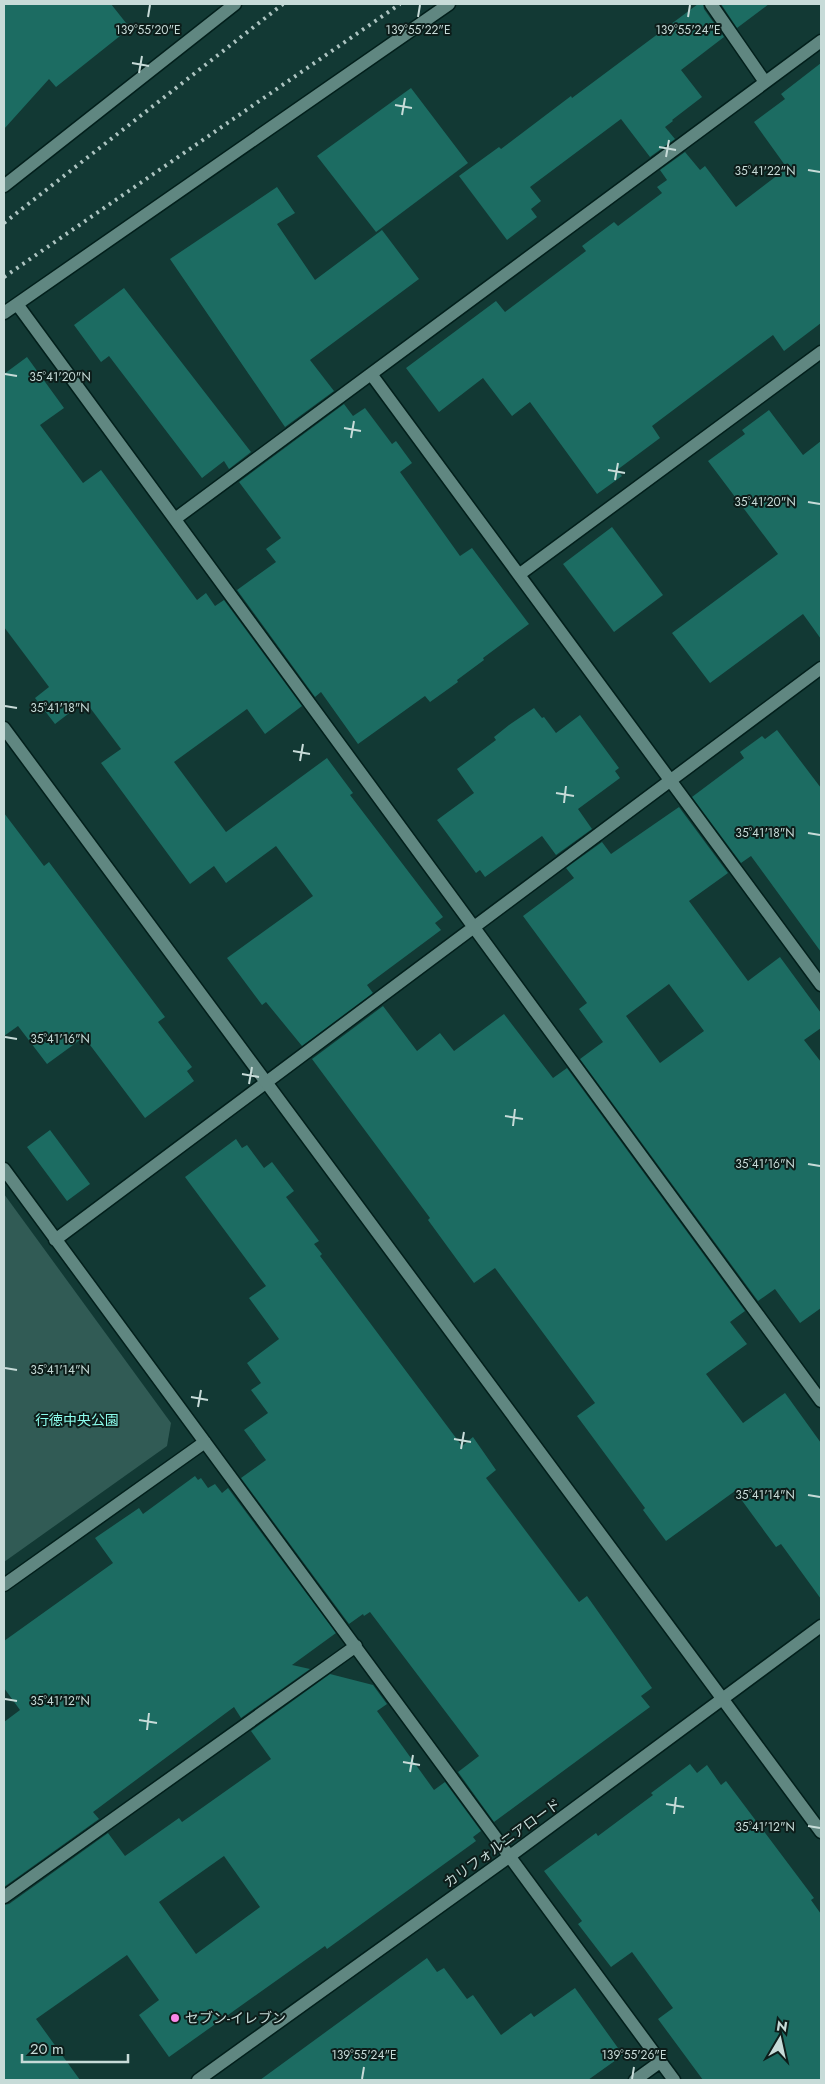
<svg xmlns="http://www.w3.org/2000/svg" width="825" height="2084" font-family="Jost,'Noto Sans JP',sans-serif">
	<rect width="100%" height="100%" fill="#123934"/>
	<!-- green -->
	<path fill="#315b55" d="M 4,1194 L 171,1423 L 167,1446 L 4,1562 Z"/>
	<!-- building -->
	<path fill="#1c6c62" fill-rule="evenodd" d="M 4,4 L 111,4 L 130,28 L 56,87 L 49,79 L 4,129 Z
		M 698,4 L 703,4 L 704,9 L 724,37 L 681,70 L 702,97 L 672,120 L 673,121 L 665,127 L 675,139 L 650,157 L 621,119 L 530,187 L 541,201 L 531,209 L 537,217 L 507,240 L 459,176 L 499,147 L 501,149 L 571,96 L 572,98 Z
		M 721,4 L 769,4 L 737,28 Z
		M 821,63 L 821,323 L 784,351 L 773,335 L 652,426 L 660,438 L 617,470 L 622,476 L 597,494 L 530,402 L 512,416 L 483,378 L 439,412 L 406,368 L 496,301 L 505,312 L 586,251 L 582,246 L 614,222 L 618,226 L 662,193 L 657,187 L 667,180 L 660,170 L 685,152 L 700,170 L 705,166 L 736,207 L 787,168 L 754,122 L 785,99 L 781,94 Z
		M 411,88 L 468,163 L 376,232 L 317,156 Z
		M 277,187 L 295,213 L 277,224 L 315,280 L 382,230 L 419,279 L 310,360 L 334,391 L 285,427 L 170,259 Z
		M 124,288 L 251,452 L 229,469 L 224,461 L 202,478 L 109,356 L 101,362 L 74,325 Z
		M 27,357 L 64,408 L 40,425 L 83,483 L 101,470 L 197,600 L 206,593 L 215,606 L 224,600 L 302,706 L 265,734 L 247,709 L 174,762 L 226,832 L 327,758 L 353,793 L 350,795 L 443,917 L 435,923 L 441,930 L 367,985 L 373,993 L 302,1046 L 266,1002 L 262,1005 L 227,958 L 313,896 L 276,846 L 226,883 L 214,866 L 190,884 L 101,763 L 121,749 L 85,701 L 55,724 L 35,698 L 49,687 L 4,627 L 4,374 Z
		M 344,404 L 353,416 L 365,408 L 392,444 L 396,441 L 412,463 L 400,472 L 460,556 L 472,548 L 529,624 L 483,658 L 484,660 L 457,680 L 458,682 L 430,702 L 425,696 L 358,744 L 321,692 L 315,697 L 237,590 L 276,562 L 266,549 L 281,538 L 239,482 Z
		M 769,410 L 803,455 L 821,441 L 821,639 L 803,614 L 710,683 L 672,633 L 778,554 L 708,461 L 745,434 L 742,430 Z
		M 612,527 L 663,595 L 614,632 L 563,564 Z
		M 534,708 L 542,718 L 544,717 L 556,733 L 580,715 L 619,768 L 615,771 L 620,778 L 578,809 L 592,829 L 556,855 L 542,836 L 485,877 L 480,870 L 476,873 L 437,820 L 474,793 L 457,769 L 496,740 L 494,737 L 509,725 Z
		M 777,730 L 821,788 L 821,952 L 751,856 L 741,863 L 692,797 L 744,758 L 740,752 L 762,736 L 765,739 Z
		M 679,807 L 728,873 L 689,901 L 748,981 L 780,957 L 821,1013 L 821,1028 L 804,1040 L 821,1062 L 821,1308 L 800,1323 L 775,1289 L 758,1301 L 580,1059 L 603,1042 L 579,1009 L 587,1003 L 523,916 L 574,878 L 566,868 L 602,842 L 611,854 ZM 669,984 L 704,1031 L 660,1063 L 626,1016 Z
		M 4,813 L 44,866 L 49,862 L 165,1017 L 158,1022 L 192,1067 L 187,1071 L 194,1081 L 145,1118 L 84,1037 L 47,1064 L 18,1026 L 4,1036 Z
		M 383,1006 L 417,1051 L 440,1033 L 454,1051 L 504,1014 L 553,1078 L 567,1068 L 745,1311 L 730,1322 L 747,1344 L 706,1374 L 743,1423 L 785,1393 L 821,1443 L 821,1599 L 781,1544 L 776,1547 L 735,1491 L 666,1541 L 643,1510 L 645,1508 L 577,1416 L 595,1403 L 495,1268 L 474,1283 L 428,1220 L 430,1218 L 312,1059 Z
		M 50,1130 L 90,1184 L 67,1201 L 27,1147 Z
		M 236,1139 L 242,1148 L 247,1145 L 264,1168 L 272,1162 L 294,1191 L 286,1197 L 319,1241 L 314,1244 L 322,1254 L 320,1256 L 462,1446 L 473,1437 L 496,1470 L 486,1478 L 579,1602 L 587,1596 L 652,1688 L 641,1696 L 650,1707 L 494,1822 L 458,1772 L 479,1756 L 370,1612 L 364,1616 L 363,1614 L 349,1624 L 241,1478 L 266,1460 L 244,1430 L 268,1413 L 251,1390 L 261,1383 L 247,1363 L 279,1339 L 249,1298 L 266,1286 L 185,1177 Z
		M 195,1476 L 198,1480 L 201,1478 L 208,1488 L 215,1484 L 222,1493 L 228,1488 L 336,1633 L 292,1665 L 310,1669 L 241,1718 L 234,1707 L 93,1812 L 99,1819 L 4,1887 L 4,1722 L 20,1710 L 4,1688 L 4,1641 L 113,1563 L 95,1538 L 139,1508 L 143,1514 Z
		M 330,1674 L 373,1685 L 387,1704 L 377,1711 L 434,1790 L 445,1782 L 481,1831 L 473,1837 L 476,1841 L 327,1949 L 325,1946 L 169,2057 L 139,2015 L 159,2000 L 127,1955 L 36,2019 L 80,2080 L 4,2080 L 4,1905 L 9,1904 L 108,1833 L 125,1856 L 179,1818 L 182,1822 L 271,1759 L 251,1731 ZM 224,1856 L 260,1907 L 196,1954 L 159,1902 Z
		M 690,1764 L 697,1773 L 707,1765 L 721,1785 L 726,1781 L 814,1898 L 811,1900 L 821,1914 L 821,2080 L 703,2080 L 658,2019 L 673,2008 L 632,1952 L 611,1967 L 578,1924 L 582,1921 L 544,1871 L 596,1833 L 598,1836 L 653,1795 L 651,1793 Z
		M 427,1958 L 437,1972 L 444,1968 L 467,1999 L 473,1995 L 501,2035 L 531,2013 L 534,2017 L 575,1988 L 623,2055 L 588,2080 L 260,2080 Z"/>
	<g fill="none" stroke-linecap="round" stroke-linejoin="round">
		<!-- street casing -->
		<g stroke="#021f1b" stroke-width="15">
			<path id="street" d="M 711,4 L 765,82
				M 4,186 L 235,4
				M 17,304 L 821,1401
				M 4,313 L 449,4
				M 371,374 L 821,985
				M 175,519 L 821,41
				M 520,574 L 821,352
				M 4,1169 L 674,2080
				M 55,1240 L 821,668
				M 4,1585 L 205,1442
				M 4,1897 L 356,1646
				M 635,2080 L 660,2062"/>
		</g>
		<!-- secondary casing -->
		<g stroke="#021f1b" stroke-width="15">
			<path id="secondary" d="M 4,728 L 821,1832
				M 198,2080 L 510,1856 L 821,1626"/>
		</g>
		<!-- street -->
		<use href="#street" stroke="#608781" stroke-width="12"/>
		<!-- secondary -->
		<use href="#secondary" stroke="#608781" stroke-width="12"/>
		<!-- rail -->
		<path stroke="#adc4c1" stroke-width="4" stroke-dasharray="2.5 5" stroke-linecap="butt" d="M 4,223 L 283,4
			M 4,277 L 400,4"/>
	</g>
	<!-- ticks -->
	<path fill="none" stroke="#c7dbd8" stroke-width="2" d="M 148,17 L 150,5M 418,17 L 420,5M 688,17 L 690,5M 132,63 L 149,66M 139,73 L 142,56M 395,105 L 412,108M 402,115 L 405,98M 659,147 L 676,150M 666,157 L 669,140M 808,170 L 820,172M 5,374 L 17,376M 344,428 L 361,431M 351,438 L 354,421M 608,470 L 625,473M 615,480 L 618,463M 808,502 L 820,504M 5,706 L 17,708M 293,751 L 310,754M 300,761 L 303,744M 556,793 L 574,796M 564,803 L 566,786M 808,833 L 820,835M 5,1037 L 17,1039M 242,1074 L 259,1077M 249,1084 L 252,1067M 505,1116 L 523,1119M 513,1126 L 515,1109M 808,1164 L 820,1166M 5,1368 L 17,1370M 191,1397 L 208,1400M 198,1407 L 201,1390M 454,1439 L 471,1442M 461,1449 L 464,1432M 808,1495 L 820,1497M 5,1699 L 17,1701M 139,1720 L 157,1723M 147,1730 L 149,1713M 403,1762 L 420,1765M 410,1772 L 413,1755M 666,1804 L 684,1807M 674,1814 L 676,1797M 808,1826 L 820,1828M 362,2079 L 364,2067M 632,2079 L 634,2067"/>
	<!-- markers -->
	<circle fill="#fa87e8" stroke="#0d1d1a" stroke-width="2" cx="175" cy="2018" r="5"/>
	<g text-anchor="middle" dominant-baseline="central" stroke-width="4" stroke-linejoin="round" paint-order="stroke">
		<!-- park labels -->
		<g font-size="14" fill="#8bfbeb" stroke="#0d1d1a">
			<text x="77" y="1420">行徳中央公園</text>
		</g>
		<!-- street labels -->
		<g font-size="14" fill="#c7dbd8" stroke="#0d1d1a">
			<text transform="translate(502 1843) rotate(-36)">カリフォルニアロード</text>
		</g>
		<!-- poi labels -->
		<g font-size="14" fill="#c7dbd8" stroke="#0d1d1a" text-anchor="start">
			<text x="185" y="2018">セブン-イレブン</text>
		</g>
	</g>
	<g font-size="12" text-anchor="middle" fill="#c7dbd8" stroke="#0d1d1a" stroke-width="4" stroke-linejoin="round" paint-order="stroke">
		<text x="148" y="34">139°55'20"E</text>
		<text x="418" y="34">139°55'22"E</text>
		<text x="688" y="34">139°55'24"E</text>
		<text x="765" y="175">35°41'22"N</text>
		<text x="60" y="381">35°41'20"N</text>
		<text x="765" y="506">35°41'20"N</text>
		<text x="60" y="712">35°41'18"N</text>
		<text x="765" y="837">35°41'18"N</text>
		<text x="60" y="1043">35°41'16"N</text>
		<text x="765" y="1168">35°41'16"N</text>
		<text x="60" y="1374">35°41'14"N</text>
		<text x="765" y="1499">35°41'14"N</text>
		<text x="60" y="1705">35°41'12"N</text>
		<text x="765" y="1831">35°41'12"N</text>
		<text x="364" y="2059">139°55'24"E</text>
		<text x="634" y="2059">139°55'26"E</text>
	</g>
	<!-- border -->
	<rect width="825" height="2084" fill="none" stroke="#c7dbd8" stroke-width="10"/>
	<!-- north arrow -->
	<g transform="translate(780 2039) rotate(9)" stroke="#0d1d1a" stroke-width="4" paint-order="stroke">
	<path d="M0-4L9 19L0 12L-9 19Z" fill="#c7dbd8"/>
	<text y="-8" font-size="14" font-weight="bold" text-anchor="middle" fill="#c7dbd8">N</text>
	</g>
	<!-- scale -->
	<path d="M22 2054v8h106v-8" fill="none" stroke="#c7dbd8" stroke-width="2.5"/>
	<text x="30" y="2054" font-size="15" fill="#c7dbd8" stroke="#0d1d1a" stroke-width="4" paint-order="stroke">20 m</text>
</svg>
